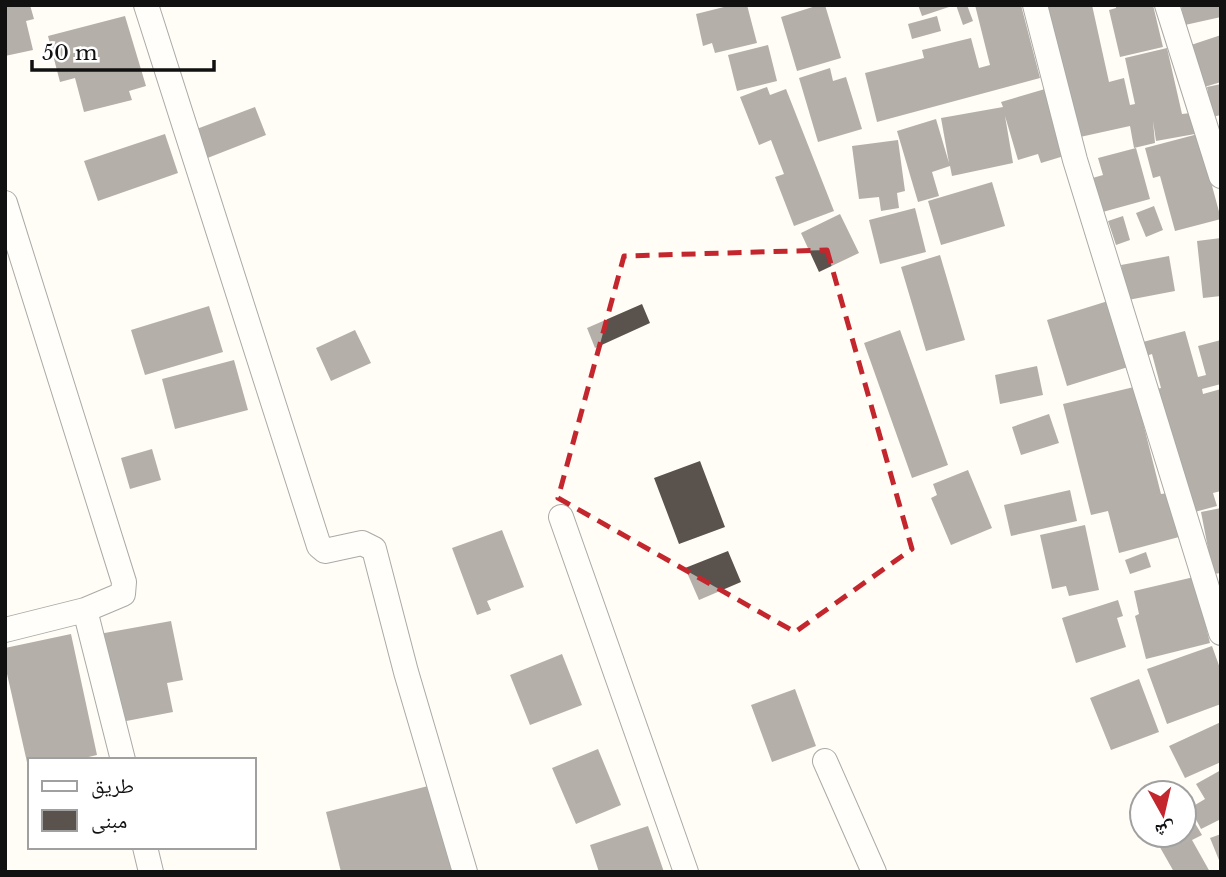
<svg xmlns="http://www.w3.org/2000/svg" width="1226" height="877" font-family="'Libre Baskerville','Noto Naskh Arabic',serif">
	<rect width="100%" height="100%" fill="#fffdf5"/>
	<!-- building -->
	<path fill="#5a524d" d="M 5,5 L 30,5 L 34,19 L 26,21 L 33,50 L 5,56 Z
		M 732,5 L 747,5 L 757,43 L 715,53 L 712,43 L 703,46 L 696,14 Z
		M 819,5 L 825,5 L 841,58 L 797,71 L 781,17 Z
		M 918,5 L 952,5 L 952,6 L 922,16 Z
		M 956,5 L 967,5 L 973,21 L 963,25 Z
		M 975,5 L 1021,5 L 1040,78 L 877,122 L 865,73 L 924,58 L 922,50 L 971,38 L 979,68 L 990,65 Z
		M 1046,5 L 1092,5 L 1109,82 L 1124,78 L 1130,105 L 1135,104 L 1125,58 L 1167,48 L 1182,114 L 1191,113 L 1195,134 L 1156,141 L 1153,121 L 1155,143 L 1134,148 L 1130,126 L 1080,137 Z
		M 1116,5 L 1153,5 L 1163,47 L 1120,57 L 1109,10 L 1116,8 Z
		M 1181,5 L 1221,5 L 1221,17 L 1185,25 Z
		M 125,16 L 146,86 L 129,91 L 132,100 L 84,112 L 75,78 L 60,82 L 48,36 Z
		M 937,16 L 941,31 L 912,39 L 908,24 Z
		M 1221,35 L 1221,82 L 1201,88 L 1188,46 Z
		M 768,45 L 777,81 L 737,91 L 728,55 Z
		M 830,68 L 833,81 L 846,77 L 862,129 L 818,142 L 799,78 Z
		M 1221,84 L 1221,115 L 1212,117 L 1207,87 Z
		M 767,87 L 770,95 L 786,89 L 834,211 L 794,226 L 775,177 L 784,174 L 771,140 L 759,145 L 740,97 Z
		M 1045,89 L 1064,156 L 1041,163 L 1038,154 L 1018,160 L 1005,116 L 1013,163 L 952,176 L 950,166 L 932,172 L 939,196 L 918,202 L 897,131 L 936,119 L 949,163 L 941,118 L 1003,107 L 1001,102 Z
		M 255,107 L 266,135 L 205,159 L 194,130 Z
		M 165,134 L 178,173 L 98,201 L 84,161 Z
		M 1198,134 L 1221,219 L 1175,231 L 1160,176 L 1153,178 L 1145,148 Z
		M 898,140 L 905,191 L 897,193 L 899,208 L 881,211 L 879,197 L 859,199 L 852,146 Z
		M 1136,148 L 1150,199 L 1099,213 L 1089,179 L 1103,175 L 1098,158 Z
		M 992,182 L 1005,226 L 941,245 L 928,201 Z
		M 1154,206 L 1163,230 L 1146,237 L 1136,213 Z
		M 915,208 L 926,252 L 880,264 L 869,220 Z
		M 840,214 L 859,253 L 819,272 L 801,233 Z
		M 1123,216 L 1130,240 L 1116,245 L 1108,221 Z
		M 1221,238 L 1221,296 L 1203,298 L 1197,241 Z
		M 940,255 L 965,340 L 926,351 L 901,267 Z
		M 1169,256 L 1175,291 L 1128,300 L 1121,265 Z
		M 1108,301 L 1128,367 L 1067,386 L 1047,320 Z
		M 642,304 L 650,323 L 595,348 L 587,328 Z
		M 209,306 L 223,352 L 145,375 L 131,330 Z
		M 355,330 L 371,363 L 331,381 L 316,348 Z
		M 900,330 L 948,465 L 912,478 L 864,343 Z
		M 1185,331 L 1198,377 L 1206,375 L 1198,346 L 1221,340 L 1221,384 L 1202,389 L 1203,394 L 1221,389 L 1221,491 L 1213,493 L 1217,506 L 1191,513 L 1157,389 L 1161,388 L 1152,354 L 1143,357 L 1139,343 Z
		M 234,360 L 248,410 L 175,429 L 162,379 Z
		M 1037,366 L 1043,395 L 1000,404 L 995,375 Z
		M 1134,387 L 1161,494 L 1168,493 L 1179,537 L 1119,553 L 1108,511 L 1091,515 L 1063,404 Z
		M 1049,414 L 1059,443 L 1021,455 L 1012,427 Z
		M 152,449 L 161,480 L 130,489 L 121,458 Z
		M 700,461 L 725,527 L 679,544 L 654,478 Z
		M 968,470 L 992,528 L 951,545 L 931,498 L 937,495 L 933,484 Z
		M 1070,490 L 1077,521 L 1011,536 L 1004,505 Z
		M 1221,508 L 1221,573 L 1213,574 L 1201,512 Z
		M 1085,525 L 1099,590 L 1069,596 L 1066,586 L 1052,589 L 1040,535 Z
		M 502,530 L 524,587 L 487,601 L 491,610 L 477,615 L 452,548 Z
		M 728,551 L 741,582 L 699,600 L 685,568 Z
		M 1146,552 L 1151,567 L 1130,574 L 1125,560 Z
		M 1194,577 L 1210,643 L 1146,659 L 1135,616 L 1139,614 L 1134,591 Z
		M 1118,600 L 1123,616 L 1117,618 L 1126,647 L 1076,663 L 1062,618 Z
		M 171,621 L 183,680 L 167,683 L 173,712 L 116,723 L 99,634 Z
		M 71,634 L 97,755 L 76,760 L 30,760 L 29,771 L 5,665 L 5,648 Z
		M 1212,646 L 1221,671 L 1221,704 L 1167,724 L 1147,669 Z
		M 562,654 L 582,705 L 530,725 L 510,675 Z
		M 1139,679 L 1159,732 L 1111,750 L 1090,698 Z
		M 795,689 L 816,746 L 772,762 L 751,705 Z
		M 1221,722 L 1221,762 L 1185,778 L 1169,746 Z
		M 598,749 L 621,805 L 576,824 L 552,768 Z
		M 1221,770 L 1221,819 L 1201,829 L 1190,808 L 1205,799 L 1196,784 Z
		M 432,785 L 454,872 L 341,872 L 326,812 Z
		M 1189,813 L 1202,835 L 1192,840 L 1210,872 L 1174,872 L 1153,835 L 1184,835 L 1184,815 Z
		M 648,826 L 664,872 L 599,872 L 590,845 Z
		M 1221,834 L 1221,865 L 1210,838 Z"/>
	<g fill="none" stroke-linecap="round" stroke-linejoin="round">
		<!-- street casing -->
		<g stroke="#444" stroke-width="26">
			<path id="street" d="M 146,5 L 319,546 L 325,551 L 362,543 L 374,549 L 406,672 L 465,872
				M 1035,5 L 1075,160 L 1221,633
				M 1167,5 L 1221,176
				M 5,203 L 124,582 L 123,594 L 85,610 L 5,630
				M 561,517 L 686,872
				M 85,610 L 123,760
				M 825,761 L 874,872
				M 145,847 L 151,872"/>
		</g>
		<!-- street -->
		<use href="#street" stroke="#fff" stroke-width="24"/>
	</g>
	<!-- marked area -->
	<path d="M0 0H1226V877H0ZM 827,250 L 912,549 L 795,632 L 558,498 L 624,256 Z" fill="#fffdf5" fill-opacity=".55" fill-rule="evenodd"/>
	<path fill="none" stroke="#c4262e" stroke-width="5" stroke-dasharray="14 9" stroke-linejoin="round" d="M 827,250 L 912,549 L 795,632 L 558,498 L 624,256 Z"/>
	<!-- border -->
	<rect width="1226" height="877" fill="none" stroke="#111111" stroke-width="14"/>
	<!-- legend -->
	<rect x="28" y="758" width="228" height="91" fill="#ffffff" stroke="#a0a0a0" stroke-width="2"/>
	<rect x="42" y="781" width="35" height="10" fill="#ffffff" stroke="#a0a0a0" stroke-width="2"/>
	<text x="91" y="793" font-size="21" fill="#111111">طريق</text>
	<rect x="42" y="810" width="35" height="21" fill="#5a524d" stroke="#a0a0a0" stroke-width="2"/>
	<text x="91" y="828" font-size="21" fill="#111111">مبنى</text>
	<!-- north arrow -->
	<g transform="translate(1163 814) rotate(172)"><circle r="33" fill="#ffffff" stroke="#a0a0a0" stroke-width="2"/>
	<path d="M0-5L12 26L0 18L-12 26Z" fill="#c4262e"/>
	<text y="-10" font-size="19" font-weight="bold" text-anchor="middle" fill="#111111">ش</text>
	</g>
	<!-- scale -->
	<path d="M32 60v10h182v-10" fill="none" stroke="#111111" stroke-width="3.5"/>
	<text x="42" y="60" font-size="21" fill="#111111" stroke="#ffffff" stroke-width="5" paint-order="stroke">50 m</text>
</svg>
